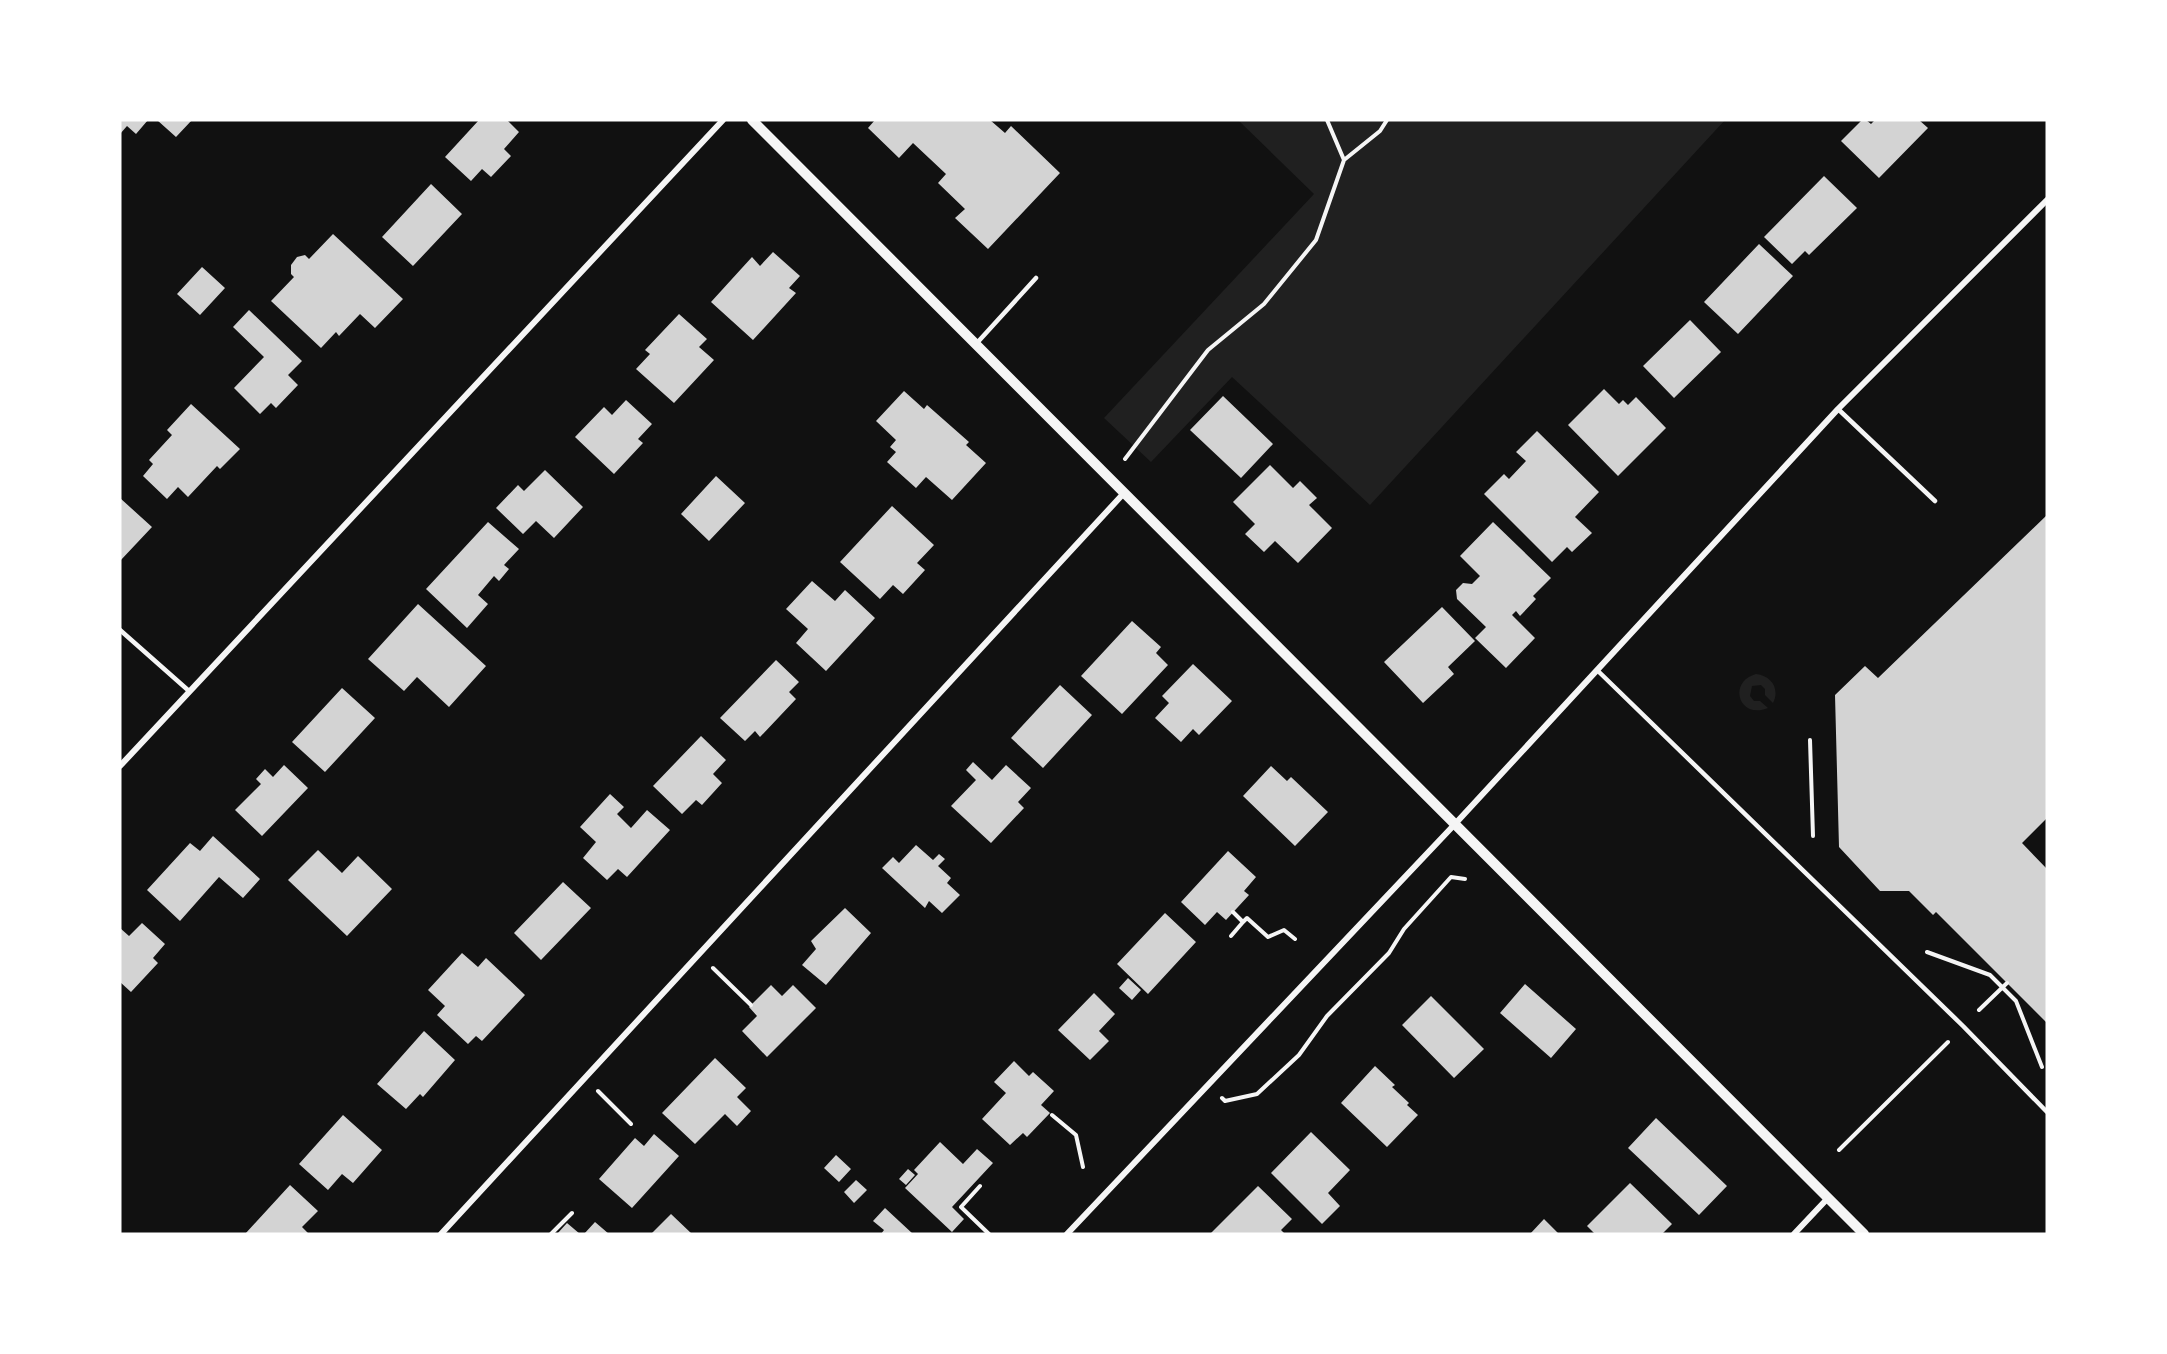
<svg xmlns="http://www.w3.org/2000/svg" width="2167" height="1354" font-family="Ubuntu,sans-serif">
	<rect width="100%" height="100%" fill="#111"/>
	<!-- green -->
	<path fill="#202020" d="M 1238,120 L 1725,120 L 1370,505 L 1232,377 L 1151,462 L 1104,418 L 1314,194 Z
		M 1756,674 C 1772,676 1780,689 1773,703 L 1765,695 L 1765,689 L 1761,685 L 1752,686 L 1750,696 L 1754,701 L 1760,701 L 1768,708 C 1739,720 1727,682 1756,674 Z"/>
	<!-- building -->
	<path fill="#d3d3d3" d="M 120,120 L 148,120 L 136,134 L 127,126 L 120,134 Z
		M 157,120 L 192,120 L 176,137 Z
		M 479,120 L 507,120 L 519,132 L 504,149 L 511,156 L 491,177 L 482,169 L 471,181 L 445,157 Z
		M 875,120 L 990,120 L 1005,133 L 1011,126 L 1060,173 L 988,249 L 955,218 L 965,209 L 938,183 L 946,174 L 913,143 L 899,158 L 868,128 Z
		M 1862,120 L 1866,120 L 1871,124 L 1875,120 L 1919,120 L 1928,128 L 1879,178 L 1841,141 Z
		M 1824,176 L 1857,208 L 1809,255 L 1805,251 L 1792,264 L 1764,237 Z
		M 431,184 L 462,214 L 413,266 L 382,237 Z
		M 333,234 L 403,299 L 375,328 L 360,314 L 339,336 L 336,332 L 321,348 L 271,301 L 294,277 L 291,274 L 291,265 L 297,257 L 305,255 L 309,259 Z
		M 1759,244 L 1793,276 L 1738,334 L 1704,302 Z
		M 773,252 L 800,276 L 789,288 L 796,293 L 753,340 L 711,302 L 752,257 L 760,266 Z
		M 202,267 L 225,288 L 200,315 L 177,294 Z
		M 249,310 L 302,361 L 288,375 L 298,385 L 276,408 L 271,403 L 260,414 L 234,388 L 264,357 L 233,327 Z
		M 679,314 L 707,339 L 699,347 L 714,360 L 674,403 L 636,369 L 650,354 L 645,350 Z
		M 1690,320 L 1721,352 L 1674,398 L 1643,366 Z
		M 1604,389 L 1619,404 L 1623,400 L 1628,405 L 1636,397 L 1666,428 L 1618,476 L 1568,425 Z
		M 904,391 L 924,409 L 927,405 L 969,442 L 966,445 L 986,463 L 952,500 L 926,477 L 916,488 L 887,462 L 896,452 L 890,447 L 896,440 L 876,421 Z
		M 1223,396 L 1273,444 L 1241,478 L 1190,430 Z
		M 626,400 L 652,424 L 638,439 L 643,443 L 614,474 L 575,437 L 604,407 L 612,415 Z
		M 191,404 L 240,449 L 220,469 L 217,466 L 188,497 L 178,487 L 167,499 L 143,476 L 153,464 L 149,460 L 172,435 L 167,430 Z
		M 1537,431 L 1599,492 L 1575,517 L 1592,533 L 1572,552 L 1567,547 L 1552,562 L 1484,494 L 1504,474 L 1509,479 L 1526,461 L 1516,452 Z
		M 1270,465 L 1293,488 L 1300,481 L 1317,498 L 1309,505 L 1332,528 L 1298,563 L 1275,541 L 1264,552 L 1245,534 L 1255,524 L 1233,502 Z
		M 545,470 L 583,507 L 554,538 L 536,521 L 523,534 L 496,508 L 518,485 L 524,491 Z
		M 716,476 L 745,503 L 709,541 L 681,514 Z
		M 120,498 L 152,527 L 120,561 Z
		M 892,506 L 934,545 L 917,563 L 925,570 L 903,594 L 893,585 L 880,599 L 840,562 Z
		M 2047,515 L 2047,818 L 2022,843 L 2047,869 L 2047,1023 L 1936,912 L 1933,915 L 1909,891 L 1880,891 L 1839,847 L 1835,695 L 1865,666 L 1878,678 Z
		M 488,522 L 519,549 L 504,565 L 509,569 L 499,581 L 494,576 L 478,595 L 488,604 L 467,628 L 426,589 Z
		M 1493,522 L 1551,578 L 1533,596 L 1536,599 L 1520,616 L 1516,611 L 1512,615 L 1535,638 L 1506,668 L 1475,638 L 1486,627 L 1457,599 L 1456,590 L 1463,583 L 1472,584 L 1480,576 L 1460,556 Z
		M 812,581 L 835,601 L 845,590 L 875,618 L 826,671 L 796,643 L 808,629 L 786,609 Z
		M 418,604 L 486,666 L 449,707 L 417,677 L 404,691 L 368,659 Z
		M 1442,607 L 1475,641 L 1448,667 L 1454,674 L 1423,703 L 1384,662 Z
		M 1132,621 L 1161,647 L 1156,653 L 1168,665 L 1122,714 L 1081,676 Z
		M 776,660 L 799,682 L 789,692 L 796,699 L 760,737 L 755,731 L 745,741 L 720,718 Z
		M 1193,664 L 1232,701 L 1199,735 L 1193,729 L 1181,742 L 1155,718 L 1169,703 L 1162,696 Z
		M 1060,685 L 1092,715 L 1043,768 L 1011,738 Z
		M 342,688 L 375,718 L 325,772 L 292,742 Z
		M 701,736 L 726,760 L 713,774 L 722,783 L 702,805 L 696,800 L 682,814 L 653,786 Z
		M 973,762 L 992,780 L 1006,765 L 1031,788 L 1018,802 L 1024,808 L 991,843 L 951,806 L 976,780 L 966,770 Z
		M 284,765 L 308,788 L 262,836 L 235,810 L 261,784 L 256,779 L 265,769 L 273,777 Z
		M 1271,766 L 1287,781 L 1291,777 L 1328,812 L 1295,846 L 1243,796 Z
		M 610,794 L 624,807 L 617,814 L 631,828 L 647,810 L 670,830 L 627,877 L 618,869 L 607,880 L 583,858 L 596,842 L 580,827 Z
		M 213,836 L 260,879 L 243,898 L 219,877 L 180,921 L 147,890 L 190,843 L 200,851 Z
		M 916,845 L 933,860 L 939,854 L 945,859 L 938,866 L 951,878 L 947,883 L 960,895 L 942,913 L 929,901 L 925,908 L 882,868 L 893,857 L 899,863 Z
		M 318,850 L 342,873 L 358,856 L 392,889 L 347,936 L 288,880 Z
		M 1228,851 L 1256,877 L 1244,891 L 1249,895 L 1226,920 L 1217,912 L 1205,925 L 1181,902 Z
		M 563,882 L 591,908 L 541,960 L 514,933 Z
		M 845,908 L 871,933 L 826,985 L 802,965 L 816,949 L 811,941 Z
		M 1165,913 L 1196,942 L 1148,994 L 1117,964 Z
		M 142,923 L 165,944 L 153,958 L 158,963 L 131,992 L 120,982 L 120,928 L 129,936 Z
		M 462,953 L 478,967 L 486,958 L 525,995 L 482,1041 L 476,1036 L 468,1044 L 437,1015 L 445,1006 L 428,990 Z
		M 1128,978 L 1141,990 L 1132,1000 L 1119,988 Z
		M 1525,984 L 1576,1029 L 1551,1058 L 1500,1013 Z
		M 771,985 L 782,996 L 793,985 L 816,1008 L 767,1057 L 742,1031 L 757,1016 L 749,1007 Z
		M 1094,993 L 1115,1014 L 1099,1031 L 1109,1041 L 1090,1060 L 1058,1030 Z
		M 1431,996 L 1484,1049 L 1454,1078 L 1402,1025 Z
		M 424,1031 L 455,1060 L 423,1097 L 420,1094 L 406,1109 L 377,1084 Z
		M 715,1058 L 746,1088 L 737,1097 L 751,1111 L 737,1126 L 725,1114 L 695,1144 L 662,1113 Z
		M 1014,1061 L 1029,1076 L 1033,1072 L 1054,1091 L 1041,1105 L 1050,1113 L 1027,1137 L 1023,1133 L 1010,1145 L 982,1119 L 1006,1093 L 994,1082 Z
		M 1375,1066 L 1395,1085 L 1392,1087 L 1409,1103 L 1407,1105 L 1418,1115 L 1387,1147 L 1341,1103 Z
		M 343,1115 L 382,1150 L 353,1183 L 342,1174 L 328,1190 L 299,1164 Z
		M 1656,1118 L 1727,1186 L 1699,1215 L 1628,1148 Z
		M 1311,1132 L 1350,1170 L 1328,1193 L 1340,1206 L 1322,1224 L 1271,1173 Z
		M 654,1134 L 679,1156 L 632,1208 L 599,1179 L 635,1138 L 644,1146 Z
		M 940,1142 L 963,1164 L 977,1149 L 993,1163 L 952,1207 L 964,1219 L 952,1232 L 905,1188 L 918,1174 L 914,1170 Z
		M 836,1155 L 851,1169 L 839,1182 L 824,1168 Z
		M 908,1169 L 915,1175 L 906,1185 L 899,1179 Z
		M 856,1180 L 867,1190 L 854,1203 L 844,1192 Z
		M 1630,1183 L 1672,1224 L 1662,1234 L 1595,1234 L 1587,1226 Z
		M 290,1185 L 318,1211 L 302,1227 L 309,1234 L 245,1234 Z
		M 1258,1186 L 1292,1219 L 1281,1230 L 1285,1234 L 1210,1234 Z
		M 885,1208 L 913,1234 L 881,1234 L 884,1230 L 873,1221 Z
		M 671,1214 L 692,1234 L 651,1234 Z
		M 1544,1219 L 1559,1234 L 1530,1234 Z
		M 595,1222 L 609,1234 L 584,1234 Z
		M 567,1223 L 580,1234 L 557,1234 Z"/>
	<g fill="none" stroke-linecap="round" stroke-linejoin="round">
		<!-- path -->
		<path stroke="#f5f5f5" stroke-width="4" d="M 1327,120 L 1344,160
			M 1125,459 L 1208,350 L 1264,304 L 1316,240 L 1344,160 L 1380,131 L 1387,120
			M 1810,740 L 1813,836
			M 1233,912 L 1243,922 L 1247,918 L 1268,937 L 1284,930 L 1295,939
			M 1231,936 L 1243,922
			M 1927,952 L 1990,975 L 2016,1001 L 2042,1067
			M 713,968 L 751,1005
			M 1979,1010 L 2007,983
			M 598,1091 L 631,1124
			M 1222,1098 L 1225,1101 L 1257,1094 L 1299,1055 L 1327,1016 L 1389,953 L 1404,929 L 1451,877 L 1465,879
			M 1052,1115 L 1076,1135 L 1083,1167
			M 1839,1150 L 1948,1042
			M 980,1186 L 961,1207 L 989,1234
			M 551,1234 L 572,1213"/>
		<!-- service -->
		<path stroke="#f5f5f5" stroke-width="4.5" d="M 976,344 L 1036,278
			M 1838,409 L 1935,501
			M 120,630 L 189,691
			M 1598,671 L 1963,1026 L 2047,1112"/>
		<!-- minor -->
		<path stroke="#f5f5f5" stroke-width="6" d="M 120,766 L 723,120
			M 441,1234 L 1124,493
			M 1067,1234 L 1455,824 L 1838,409 L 2047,200
			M 1794,1234 L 1828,1198"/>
		<!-- tertiary -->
		<path stroke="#f5f5f5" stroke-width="10" d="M 752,120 L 1864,1234"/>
	</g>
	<!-- border -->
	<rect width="2167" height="1354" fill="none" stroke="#ffffff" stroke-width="243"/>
</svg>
